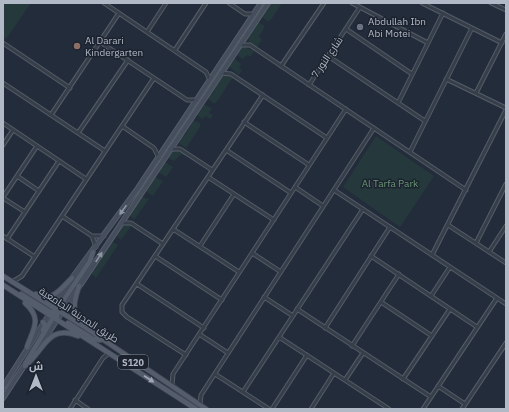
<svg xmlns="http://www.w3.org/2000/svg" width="509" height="412" font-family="'IBM Plex Sans',Cairo,sans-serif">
	<rect width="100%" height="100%" fill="#232c3a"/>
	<!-- green -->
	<path fill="#25383b" d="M 3,3 L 31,3 L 6,39 L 3,37 Z
		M 270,3 L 282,3 L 270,21 L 267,21 L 261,16 Z
		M 258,22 L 265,26 L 259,37 L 262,40 L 257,47 L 249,42 L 248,38 Z
		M 242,46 L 254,51 L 250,57 L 247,55 L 243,59 L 237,55 L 240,47 Z
		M 235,59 L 241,64 L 239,68 L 242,70 L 239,75 L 228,66 L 229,63 Z
		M 227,73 L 233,77 L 216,103 L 213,103 L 207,98 L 221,75 Z
		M 203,104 L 212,108 L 209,113 L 213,115 L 210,119 L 206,116 L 202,119 L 196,114 Z
		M 193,120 L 200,123 L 200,127 L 186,148 L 180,144 L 178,139 L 185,135 Z
		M 376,136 L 434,176 L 400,227 L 343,187 Z
		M 177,149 L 186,154 L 185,156 L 181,154 L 174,161 L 168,158 L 171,150 Z
		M 165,162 L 173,167 L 166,177 L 158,172 Z
		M 155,177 L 163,181 L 153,196 L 147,192 L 147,190 Z
		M 142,197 L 149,199 L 134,220 L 130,215 Z
		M 127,222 L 132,225 L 121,240 L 116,235 L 122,224 Z
		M 113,242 L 118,245 L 96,278 L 91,273 L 111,243 Z"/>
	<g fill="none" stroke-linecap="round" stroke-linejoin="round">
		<!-- street casing -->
		<g stroke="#545c68" stroke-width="5">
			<path id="street" d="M 104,3 L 206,72 L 210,80
				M 229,3 L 245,14 L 254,14
				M 352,3 L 428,43
				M 422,3 L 502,43
				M 491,3 L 506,10
				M 346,29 L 412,74
				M 147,32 L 166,3
				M 100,42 L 187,100 L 197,100
				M 3,43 L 70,88
				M 240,45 L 250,45 L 466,190
				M 175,50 L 206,3
				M 328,56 L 425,121
				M 281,66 L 324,3
				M 221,73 L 231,74 L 327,138
				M 446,79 L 506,108
				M 3,83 L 105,151
				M 309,85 L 360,7
				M 476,93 L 506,34
				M 398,103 L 443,13
				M 51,115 L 119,13
				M 244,122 L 309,165
				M 3,123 L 86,179
				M 122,126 L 154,148 L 159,158
				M 78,133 L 128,60
				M 3,145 L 13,130
				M 170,149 L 180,149 L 212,170
				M 226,150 L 291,193
				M 410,152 L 472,28
				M 17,176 L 39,191
				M 208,177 L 274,220
				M 295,187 L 323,206
				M 334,190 L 506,304
				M 3,197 L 37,146
				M 3,198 L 25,212
				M 62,216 L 92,236 L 104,236
				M 121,223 L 131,223 L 163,244
				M 448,225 L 506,263
				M 173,229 L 239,272
				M 3,236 L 35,257
				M 92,236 L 96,247
				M 7,239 L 59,161
				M 476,243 L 506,184
				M 200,246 L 234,194
				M 489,252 L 506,226
				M 252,253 L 281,272
				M 432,255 L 506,110
				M 155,256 L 222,300
				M 371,256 L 477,327
				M 12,282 L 22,276 L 154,78
				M 137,284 L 204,328
				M 431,296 L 450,267
				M 264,297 L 293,316
				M 381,302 L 432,336
				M 297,309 L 431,397
				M 325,328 L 390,227
				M 199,334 L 228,353
				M 279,337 L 389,409
				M 352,346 L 399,274
				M 186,355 L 127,317 L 122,312 L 122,305 L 263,95
				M 215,374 L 269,409
				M 403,379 L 450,309
				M 345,380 L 363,353
				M 172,386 L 173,374 L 346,109
				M 438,386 L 465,404
				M 243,392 L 363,209
				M 75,400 L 88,409
				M 200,405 L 201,395 L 374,128
				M 70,409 L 103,358 L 109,353
				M 272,409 L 307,355
				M 311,409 L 334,373
				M 423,409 L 497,298
				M 462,409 L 506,343"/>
		</g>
		<!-- secondary casing -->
		<g stroke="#545c68" stroke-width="6">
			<path id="secondary" d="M 39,347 L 268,3
				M 3,387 L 72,278 L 138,188 L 261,3
				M 3,398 L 26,363"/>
		</g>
		<!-- primary casing -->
		<g stroke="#404753" stroke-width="6">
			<path id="primary" d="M 3,276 L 80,324 L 206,409
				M 3,285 L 196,409
				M 79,286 C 74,301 70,313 85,324
				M 21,294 L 50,312 L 58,313
				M 36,294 C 54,302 60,289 72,278
				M 25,303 C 43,319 33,329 27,347
				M 57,320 L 57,310 L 90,261 L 93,252
				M 68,323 L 93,339 L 100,340
				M 43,330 L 45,325 L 43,322
				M 25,364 L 54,316
				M 25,366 C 44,351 48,323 78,336"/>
		</g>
		<!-- street -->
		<use href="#street" stroke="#363e4a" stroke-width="3"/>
		<!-- secondary -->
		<use href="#secondary" stroke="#444e5d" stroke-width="4"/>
		<!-- primary -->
		<use href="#primary" stroke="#545d6b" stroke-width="4.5"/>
	</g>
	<!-- one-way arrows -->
	<defs><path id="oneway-solid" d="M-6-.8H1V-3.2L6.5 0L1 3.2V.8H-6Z"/></defs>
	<g fill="#8b94a1">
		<use href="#oneway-solid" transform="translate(123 210) rotate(125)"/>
		<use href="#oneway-solid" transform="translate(99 257) rotate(-57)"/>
	</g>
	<use fill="#9ea7b4" href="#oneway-solid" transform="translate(149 379) rotate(33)"/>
	<!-- markers -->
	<circle fill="#6b7280" stroke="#1c232f" stroke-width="1.5" cx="360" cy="27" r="4"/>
	<circle fill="#8d6e63" stroke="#1c232f" stroke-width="1.5" cx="77" cy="46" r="4"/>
	<g text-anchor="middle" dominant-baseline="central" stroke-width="3" stroke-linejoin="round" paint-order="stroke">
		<!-- shield labels -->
		<rect fill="#1c232f" stroke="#848c99" stroke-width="1" x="118" y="355" width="30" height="14" rx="3"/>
		<g font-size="9" font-weight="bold" fill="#b1b9c6">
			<text x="133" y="362">S120</text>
		</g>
		<!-- poi labels -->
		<g font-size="10" fill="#b1b9c6" stroke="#1c232f" text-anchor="start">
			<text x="368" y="21">Abdullah Ibn<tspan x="368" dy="12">Abi Motei</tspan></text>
			<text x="85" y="40">Al Darari<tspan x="85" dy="12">Kindergarten</tspan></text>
		</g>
		<!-- street labels -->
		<g font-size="10" fill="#b1b9c6" stroke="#1c232f">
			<text transform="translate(327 57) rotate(-56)">شارع النور 7</text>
			<text transform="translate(79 315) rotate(33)">طريق المدينة الجامعية</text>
		</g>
		<!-- park labels -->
		<g font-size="10" fill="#699774" stroke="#1c232f">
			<text x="390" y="183">Al Tarfa Park</text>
		</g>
	</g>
	<!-- border -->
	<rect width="509" height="412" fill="none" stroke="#b1b9c6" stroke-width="8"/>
	<!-- north arrow -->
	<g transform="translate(36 376)" stroke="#1c232f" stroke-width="3" paint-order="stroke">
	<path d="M0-3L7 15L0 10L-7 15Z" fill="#b1b9c6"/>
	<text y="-6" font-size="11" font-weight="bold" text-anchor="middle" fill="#b1b9c6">ش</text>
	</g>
</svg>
